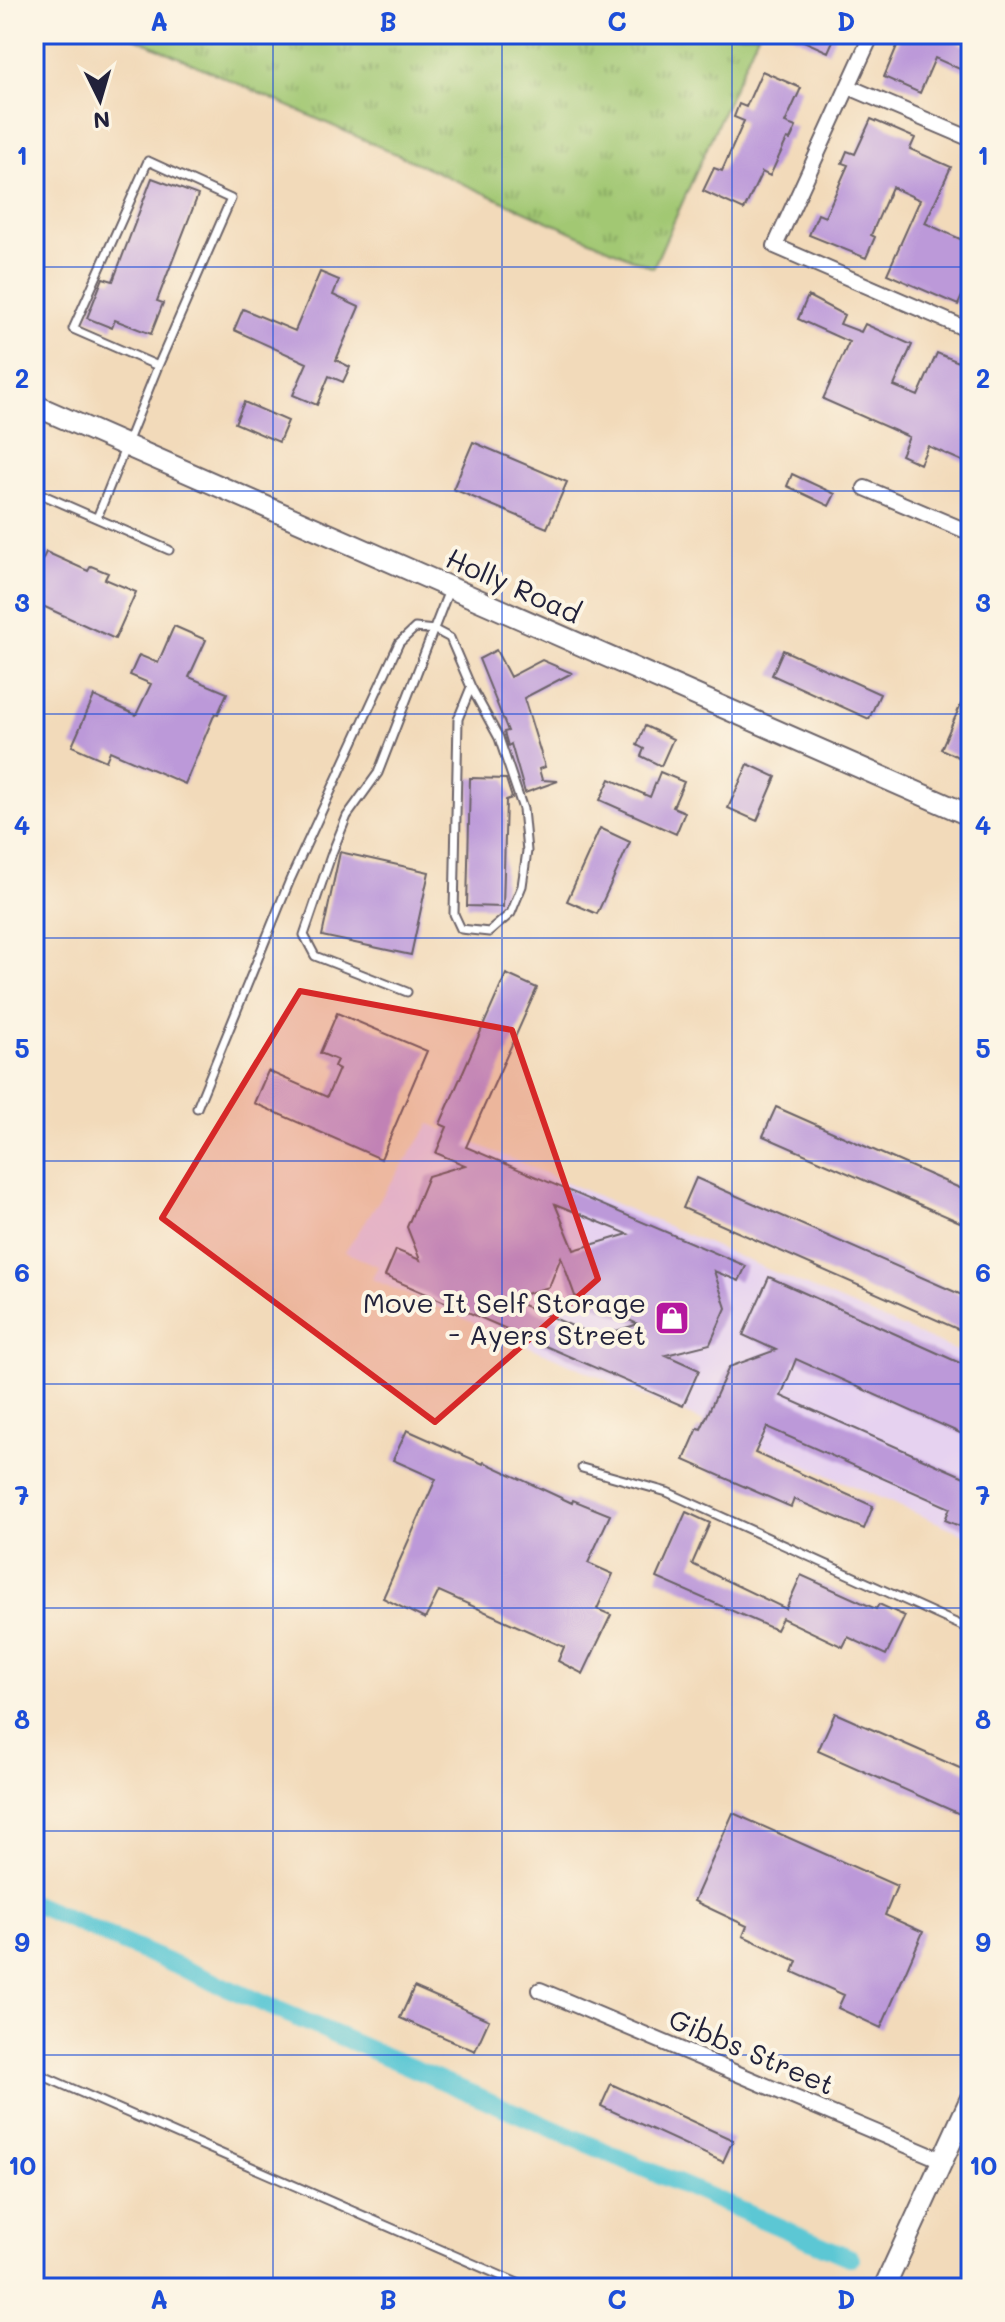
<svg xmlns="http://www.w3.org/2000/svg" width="1005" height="2322" font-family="Mali,sans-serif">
	<defs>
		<pattern id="grass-tufts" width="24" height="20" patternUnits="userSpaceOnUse" patternTransform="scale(2)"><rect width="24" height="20" fill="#a2c873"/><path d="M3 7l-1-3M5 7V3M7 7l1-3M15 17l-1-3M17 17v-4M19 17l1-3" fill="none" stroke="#84a260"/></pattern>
	</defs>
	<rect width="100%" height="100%" fill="#fcf5e5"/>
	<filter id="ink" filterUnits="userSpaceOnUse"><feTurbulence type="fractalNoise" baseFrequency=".0125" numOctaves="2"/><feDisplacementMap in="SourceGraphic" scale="16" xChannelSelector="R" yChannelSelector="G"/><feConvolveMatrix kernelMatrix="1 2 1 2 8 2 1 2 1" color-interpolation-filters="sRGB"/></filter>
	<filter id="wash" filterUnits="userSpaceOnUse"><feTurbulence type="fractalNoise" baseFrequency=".006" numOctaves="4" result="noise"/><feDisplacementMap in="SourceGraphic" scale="32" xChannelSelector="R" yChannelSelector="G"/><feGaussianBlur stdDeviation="1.8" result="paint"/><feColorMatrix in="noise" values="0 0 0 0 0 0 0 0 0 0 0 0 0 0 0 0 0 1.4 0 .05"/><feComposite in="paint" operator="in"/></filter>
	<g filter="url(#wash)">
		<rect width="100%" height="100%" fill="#f2daba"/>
		<!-- built -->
		<path fill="#e6d2f0" d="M 430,1124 L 971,1357 L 971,1537 L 372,1279 L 378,1266 L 345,1252 Z"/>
		<!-- grass -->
		<path fill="url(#grass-tufts)" stroke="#627557" stroke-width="2" d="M 126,34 L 758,34 L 653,268 Z"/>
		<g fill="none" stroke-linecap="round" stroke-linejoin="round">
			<!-- canal -->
			<path stroke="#5cc7d4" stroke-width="18" d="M 34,1904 L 851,2258"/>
		</g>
		<g id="blocks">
			<!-- building -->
			<path fill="#bc99d9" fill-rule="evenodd" d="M 788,34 L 836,34 L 828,52 Z
				M 902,34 L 938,34 L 971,48 L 971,74 L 935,58 L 920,93 L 884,77 Z
				M 762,71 L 801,88 L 785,123 L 796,127 L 790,140 L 787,139 L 770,176 L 762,172 L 744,210 L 703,191 L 714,168 L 722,171 L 744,121 L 734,117 L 739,104 L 746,107 Z
				M 871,119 L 915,138 L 910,149 L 951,167 L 925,223 L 971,244 L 971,276 L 958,305 L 887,274 L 920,200 L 892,187 L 871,235 L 875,237 L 866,258 L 809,235 L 818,214 L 825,217 L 848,165 L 842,163 L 847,151 L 855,154 Z
				M 152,178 L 198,195 L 157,301 L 163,303 L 151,334 L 115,320 L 112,328 L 87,318 L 103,278 L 113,281 Z
				M 320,272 L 339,280 L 333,295 L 359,307 L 336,360 L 350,367 L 343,382 L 329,376 L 317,405 L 293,395 L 307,363 L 234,330 L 243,309 L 295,331 Z
				M 808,296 L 844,315 L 840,324 L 861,332 L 865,324 L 912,345 L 894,386 L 918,396 L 937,353 L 971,367 L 971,465 L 928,446 L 920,464 L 901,455 L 909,437 L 823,399 L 849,342 L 798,319 Z
				M 244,402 L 288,421 L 279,442 L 235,423 Z
				M 473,442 L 567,482 L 547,528 L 453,489 Z
				M 792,474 L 835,494 L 829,506 L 787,486 Z
				M 46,552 L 88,571 L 91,566 L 108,573 L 105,579 L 136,592 L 115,639 L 34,602 L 34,567 L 38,569 Z
				M 174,626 L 206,640 L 189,677 L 227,693 L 218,714 L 215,713 L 185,784 L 110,751 L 106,761 L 72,746 L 94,696 L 136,715 L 151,684 L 130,675 L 139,655 L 158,663 Z
				M 496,650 L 510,677 L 542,660 L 572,673 L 524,698 L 545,767 L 539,769 L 542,780 L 558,781 L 525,793 L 511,744 L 508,746 L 504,732 L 508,731 L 479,659 Z
				M 783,650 L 880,694 L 869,719 L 772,675 Z
				M 961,704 L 971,709 L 971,763 L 941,749 Z
				M 645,726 L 673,739 L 661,766 L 641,756 L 644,749 L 637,745 Z
				M 748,764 L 776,777 L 757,821 L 728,808 Z
				M 660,772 L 684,782 L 673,807 L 685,812 L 676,834 L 600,800 L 610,779 L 650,797 Z
				M 470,778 L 506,779 L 512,798 L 506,800 L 503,907 L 467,906 Z
				M 600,828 L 630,842 L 597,914 L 567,901 Z
				M 340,852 L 429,872 L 411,955 L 322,936 Z
				M 506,974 L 537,988 L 466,1147 L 746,1266 L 739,1281 L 714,1271 L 726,1308 L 710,1344 L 666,1355 L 699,1370 L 683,1406 L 385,1276 L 396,1250 L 420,1260 L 407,1227 L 428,1176 L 465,1165 L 436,1153 L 447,1127 L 440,1124 ZM 555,1204 L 580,1214 L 628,1234 L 574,1250 ZM 561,1257 L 575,1296 L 638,1324 L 598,1337 L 509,1299 L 549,1287 Z
				M 337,1013 L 427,1051 L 381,1159 L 254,1103 L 268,1071 L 327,1097 L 339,1069 L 334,1066 L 337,1060 L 320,1053 Z
				M 776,1107 L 971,1193 L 971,1227 L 763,1136 Z
				M 696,1178 L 971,1299 L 971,1335 L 683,1208 Z
				M 769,1277 L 971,1368 L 971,1438 L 796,1359 L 781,1396 L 971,1480 L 971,1531 L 945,1520 L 950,1508 L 767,1427 L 755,1453 L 873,1506 L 864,1529 L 794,1499 L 791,1507 L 684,1460 L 698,1428 L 701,1429 L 729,1367 L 776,1350 L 743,1335 Z
				M 407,1430 L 483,1464 L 484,1462 L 572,1503 L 573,1500 L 610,1515 L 588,1563 L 613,1574 L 597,1609 L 611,1615 L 583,1674 L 558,1661 L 564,1647 L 439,1591 L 425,1619 L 383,1598 L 436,1479 L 393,1460 Z
				M 686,1512 L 710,1523 L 692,1564 L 786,1609 L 801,1575 L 876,1609 L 879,1604 L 905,1616 L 886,1655 L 848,1637 L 843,1647 L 782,1618 L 776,1630 L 657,1578 Z
				M 835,1713 L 971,1773 L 971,1819 L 818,1751 Z
				M 733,1813 L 897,1886 L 885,1915 L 923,1932 L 881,2028 L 838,2008 L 844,1995 L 793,1972 L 797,1961 L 743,1936 L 747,1926 L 694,1901 Z
				M 414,1987 L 489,2020 L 475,2051 L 400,2018 Z
				M 611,2084 L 733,2140 L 723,2162 L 601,2106 Z"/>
		</g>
	</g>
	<g filter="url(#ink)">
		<use href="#blocks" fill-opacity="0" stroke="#6b6267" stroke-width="2"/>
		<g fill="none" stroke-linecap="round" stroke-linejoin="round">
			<!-- lane casing -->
			<g stroke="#6b6267" stroke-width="11">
				<path id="lane" d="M 34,491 L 169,550
					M 97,518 L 158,366 L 231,199 L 148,161 L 73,329 L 158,366
					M 407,992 L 315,956 L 304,935 L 332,853 L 347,816 L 378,773 L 449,590
					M 197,1108 L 290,880 L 399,643 L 415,628 L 435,630 L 450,638 L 471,687 L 499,738 L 523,809 L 527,851 L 522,886 L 511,913 L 489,932 L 461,929 L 454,914 L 458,719 L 471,687
					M 582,1468 L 667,1492 L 971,1630
					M 34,2072 L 529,2288"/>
			</g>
			<!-- street casing -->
			<g stroke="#6b6267" stroke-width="18">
				<path id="street" d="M 872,34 L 775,246 L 971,331
					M 849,87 L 971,139
					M 865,488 L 971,533
					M 540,1990 L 944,2161"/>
			</g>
			<!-- secondary casing -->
			<g stroke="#6b6267" stroke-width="24">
				<path id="secondary" d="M 34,405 L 971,816
					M 884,2288 L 971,2098"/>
			</g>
			<!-- lane -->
			<use href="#lane" stroke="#fff" stroke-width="7"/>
			<!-- street -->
			<use href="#street" stroke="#fff" stroke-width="14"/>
			<!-- secondary -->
			<use href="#secondary" stroke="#fff" stroke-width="20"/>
		</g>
	</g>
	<!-- marked area -->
	<path fill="#d62828" fill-opacity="0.2" stroke="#d62828" stroke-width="6" stroke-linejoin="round" d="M 300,991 L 512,1030 L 598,1279 L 435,1422 L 162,1218 Z"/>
	<!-- grid -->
	<path fill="none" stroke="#1d4ed8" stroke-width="2" stroke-opacity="0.55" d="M 273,34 L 273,2288M 502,34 L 502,2288M 732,34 L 732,2288M 34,267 L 971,267M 34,491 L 971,491M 34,714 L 971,714M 34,938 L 971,938M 34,1161 L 971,1161M 34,1384 L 971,1384M 34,1608 L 971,1608M 34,1831 L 971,1831M 34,2055 L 971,2055"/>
	<!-- icons -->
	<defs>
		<g id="shop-square" transform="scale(1.8)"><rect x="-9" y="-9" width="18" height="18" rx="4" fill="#b5179e" stroke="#fcf5e5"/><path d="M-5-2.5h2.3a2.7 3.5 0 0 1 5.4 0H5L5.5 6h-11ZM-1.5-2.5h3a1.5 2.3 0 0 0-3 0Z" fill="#fff"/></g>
	</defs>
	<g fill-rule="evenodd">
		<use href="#shop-square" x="672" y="1318"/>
	</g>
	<g text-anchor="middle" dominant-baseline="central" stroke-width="8" stroke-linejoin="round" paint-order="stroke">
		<!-- street labels -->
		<g font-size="28" fill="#22223b" stroke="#fcf5e5">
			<text transform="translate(514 585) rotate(24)">Holly Road</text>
			<text transform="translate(752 2051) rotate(23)">Gibbs Street</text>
		</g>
		<!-- poi labels -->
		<g font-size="28" fill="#22223b" stroke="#fcf5e5" text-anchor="end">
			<text x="646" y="1302">Move It Self Storage<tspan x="646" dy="32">- Ayers Street</tspan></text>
		</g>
	</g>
	<!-- margin -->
	<rect width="1005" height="2322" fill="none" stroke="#fcf5e5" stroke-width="88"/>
	<!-- north arrow -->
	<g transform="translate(100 100) rotate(175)" stroke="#fcf5e5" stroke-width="6" paint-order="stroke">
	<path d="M0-6L14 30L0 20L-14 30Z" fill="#22223b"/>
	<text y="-12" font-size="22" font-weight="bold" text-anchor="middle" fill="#22223b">N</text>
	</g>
	<rect x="44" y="44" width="917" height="2234" fill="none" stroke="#1d4ed8" stroke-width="3"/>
	<g font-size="26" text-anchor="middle" font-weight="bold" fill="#1d4ed8">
		<text x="159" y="31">A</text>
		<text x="388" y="31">B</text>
		<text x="617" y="31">C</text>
		<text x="846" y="31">D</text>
		<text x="22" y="165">1</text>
		<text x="983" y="165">1</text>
		<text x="22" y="388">2</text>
		<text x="983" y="388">2</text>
		<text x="22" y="612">3</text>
		<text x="983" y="612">3</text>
		<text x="22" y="835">4</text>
		<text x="983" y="835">4</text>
		<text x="22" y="1058">5</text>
		<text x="983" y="1058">5</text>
		<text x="22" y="1282">6</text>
		<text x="983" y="1282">6</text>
		<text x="22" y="1505">7</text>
		<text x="983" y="1505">7</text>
		<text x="22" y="1729">8</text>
		<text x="983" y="1729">8</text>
		<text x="22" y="1952">9</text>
		<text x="983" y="1952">9</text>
		<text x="22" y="2175">10</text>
		<text x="983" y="2175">10</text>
		<text x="159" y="2309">A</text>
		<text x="388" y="2309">B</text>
		<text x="617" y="2309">C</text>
		<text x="846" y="2309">D</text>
	</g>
</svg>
